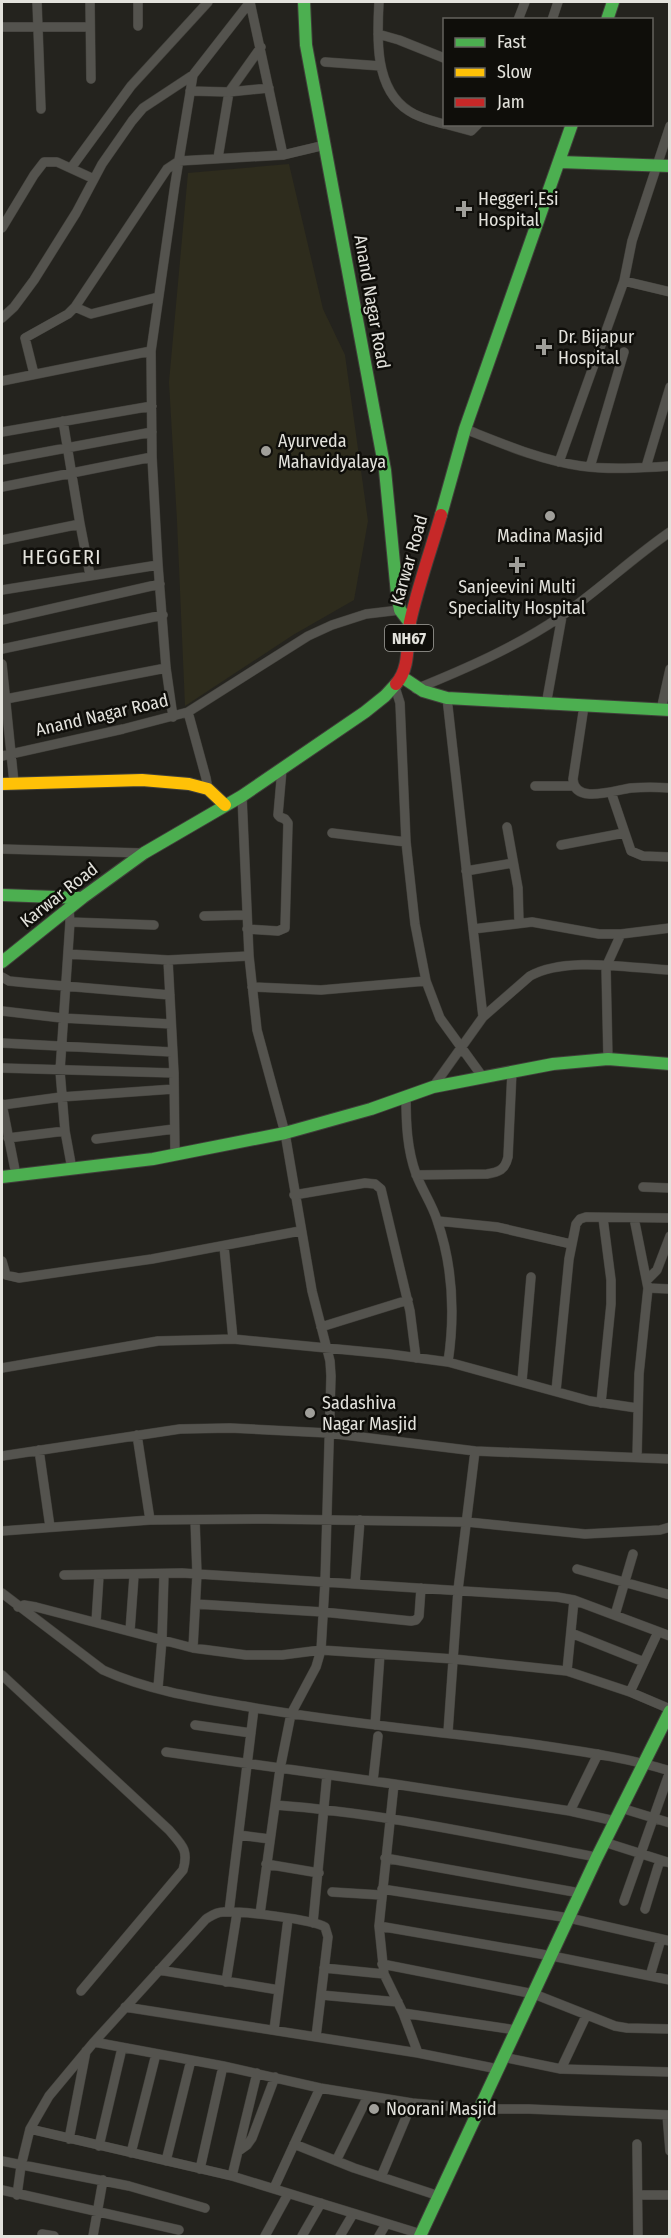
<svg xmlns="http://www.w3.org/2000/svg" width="671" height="2238" font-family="'Fira Sans Condensed',sans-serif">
	<rect width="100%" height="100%" fill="#24231e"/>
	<!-- built -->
	<path fill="#2e2c1d" d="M 289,164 L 323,309 L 345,355 L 368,521 L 354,600 L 293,635 L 185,706 L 177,521 L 169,382 L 188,173 Z"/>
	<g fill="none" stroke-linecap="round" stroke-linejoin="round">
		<!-- street casing -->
		<g stroke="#403f3a" stroke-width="10">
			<path id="street" d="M 37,2 L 41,109
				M 90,2 L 91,79
				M 138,2 L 138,26
				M 250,2 L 283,155
				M 379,2 C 377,37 374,89 409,111 C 419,118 433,121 444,124
				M 518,20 L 525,2
				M 552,20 L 558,2
				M 2,27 L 89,27
				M 378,34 L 399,40 L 444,58
				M 325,62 L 381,66
				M 190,91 L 229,92 L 269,88
				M 445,124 L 471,131 L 478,124
				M 218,158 L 229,92 L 261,47
				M 71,168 L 131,86 L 208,2
				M 2,228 L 34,175 L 44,162 L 57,162 L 94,179
				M 624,281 L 670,292
				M 75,307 L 91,314 L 158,297
				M 2,318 L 14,307 L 34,280 L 76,213 L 102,164 L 132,121 L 143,108 L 193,75
				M 34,374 L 25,338 L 68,314 L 75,307 L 167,169 L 179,161 L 283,155 L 325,145
				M 2,381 L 151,351
				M 63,421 L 80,524
				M 465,429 C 503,444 540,460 581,466 C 609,470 641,468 670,466
				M 2,432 L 152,406
				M 2,460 L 152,432
				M 559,462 L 624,281 L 632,241 L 670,126
				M 590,467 L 624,352
				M 646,467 L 670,387
				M 2,487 L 152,457
				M 2,540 L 80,524 L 90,575
				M 2,590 L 158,565
				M 2,620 L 160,584
				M 2,649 L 163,615
				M 2,664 L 14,783
				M 395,687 L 400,703 L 406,842 L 415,924 L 426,981 L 440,1018 L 482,1076
				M 416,689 C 465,669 516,647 560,617 C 598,591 632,558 670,532
				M 447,698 L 483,1017
				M 6,699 L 166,668
				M 546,705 L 562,616
				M 584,706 L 573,779 C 574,805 615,790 631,788 C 644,787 656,787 670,788
				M 661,710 L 670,669
				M 188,712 L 206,778 L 208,789
				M 173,717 L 166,668 L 158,565 L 152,457 L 151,351 L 175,184 L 193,75 L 250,2
				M 2,756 L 123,729 L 188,712 L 308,636 L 332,625 L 366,614 L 400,610
				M 535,786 L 573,786
				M 611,792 L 631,851 L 643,856 L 670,857
				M 242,796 L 249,956 L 257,1030 L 285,1133 L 312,1291 L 330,1361 L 331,1376 L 325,1582 L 321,1650 L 316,1667 L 291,1714 L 280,1769 L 260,1914
				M 507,827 L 518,888 L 519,923
				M 332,833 L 406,842
				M 561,845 L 624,833
				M 2,849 L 142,853
				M 466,871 L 513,863
				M 69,909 L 70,922 L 60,1071 L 65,1131 L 72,1169
				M 204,916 L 247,915
				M 70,922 L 154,925
				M 247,929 L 278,931 L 285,928 L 288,823 L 285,819 L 280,817 L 278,815 L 282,769
				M 473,929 L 532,922 L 599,934 L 621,934 L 670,928
				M 68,954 L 168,960 L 249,956
				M 168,960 L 174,1073 L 175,1155
				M 2,977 L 9,981 L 29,983 L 170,995
				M 252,987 L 321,990 L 426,981
				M 2,1011 L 62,1018 L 171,1024
				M 2,1043 L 172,1052
				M 608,1059 L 606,967 L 621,934
				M 2,1068 L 174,1073
				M 433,1087 L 483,1017 L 530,976 C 566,956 629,968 670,970
				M 406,1097 C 406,1123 407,1149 416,1174 C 422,1190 432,1204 437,1220 C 453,1266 455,1315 448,1362
				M 2,1104 L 16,1175
				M 2,1105 L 61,1097 L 174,1089
				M 8,1138 L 65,1131
				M 96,1139 L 174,1129
				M 416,1175 L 487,1174 C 499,1172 505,1170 508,1157 L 512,1071
				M 643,1187 L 670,1188
				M 294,1195 L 365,1183 L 375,1184 L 381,1189 L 410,1311 L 416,1358
				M 634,1218 L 648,1288 L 639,1374 L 637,1457
				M 438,1221 L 497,1227 L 571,1244
				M 224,1246 L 233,1339
				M 2,1261 L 6,1275 L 19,1278 L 152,1259 L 300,1231
				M 647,1280 L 657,1270 L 670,1236
				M 648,1288 L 670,1289
				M 321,1327 L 408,1300
				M 2,1368 L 158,1341 L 233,1339 L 389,1354 L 448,1362 L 590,1401 L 637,1408
				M 522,1381 L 531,1277
				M 556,1391 L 569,1259 L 576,1224 L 580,1219 L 586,1217 L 670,1218
				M 601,1403 L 611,1304 L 611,1280 L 603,1218
				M 137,1435 L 150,1520
				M 39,1450 L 50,1527
				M 2,1456 L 180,1429 L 230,1428 L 328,1433 L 475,1451 L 670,1459
				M 2,1531 L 150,1520 L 266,1519 L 467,1522 L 585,1534 L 660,1530 L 670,1527
				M 577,1569 L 670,1595
				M 64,1575 L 182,1573 L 557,1597 L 574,1600 L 670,1636
				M 355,1584 L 360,1520
				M 2,1593 L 103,1670 C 147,1690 197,1698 244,1706 C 339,1723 436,1731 532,1744 C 578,1751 625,1757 670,1771
				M 196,1604 L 323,1612 L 411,1621 L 416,1620 L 419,1616 L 421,1588
				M 18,1607 L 24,1605 L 36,1607 L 193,1648 L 246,1655 L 282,1655 L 321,1650 L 454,1659 L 567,1671 L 630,1692 L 670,1709
				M 615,1615 L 633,1554
				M 96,1622 L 99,1576
				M 130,1631 L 134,1576
				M 571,1633 L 644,1662
				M 193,1648 L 197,1574 L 195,1520
				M 567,1671 L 574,1600
				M 2,1675 L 169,1830 C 182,1845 189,1850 183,1870 L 81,1991
				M 158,1688 L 162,1639 L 164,1574
				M 630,1692 L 658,1632
				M 195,1725 L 251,1733
				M 375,1725 L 380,1654
				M 448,1732 L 458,1590 L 475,1451
				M 166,1752 L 394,1784 L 570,1811 L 615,1821
				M 373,1781 L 378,1736
				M 394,1784 L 379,1926 L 552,1956 L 670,1980
				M 275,1805 C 383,1813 490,1837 597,1857
				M 621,1808 L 670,1823
				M 570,1811 L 598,1754
				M 239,1835 L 270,1839
				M 604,1842 L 670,1863
				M 385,1858 L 580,1893
				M 266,1864 L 319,1873
				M 382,1889 L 569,1918 L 670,1941
				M 332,1892 L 381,1895
				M 624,1901 L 670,1771
				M 645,1909 L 660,1860
				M 229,1912 L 254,1708
				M 313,1923 L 327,1775
				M 379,1926 L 384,1974 L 403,2013 L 418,2053
				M 382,1964 L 534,1994 L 615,2026 L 627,2028 L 670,2029
				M 324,1968 L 384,1974
				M 159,1970 L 279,1990
				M 650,1976 L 661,1939
				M 226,1982 L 237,1913
				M 321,1995 L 398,2002
				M 125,2007 L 418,2053 L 498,2069
				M 403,2013 L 516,2030
				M 274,2030 L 288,1919
				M 94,2042 L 223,2066 L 320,2088 L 412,2103 L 479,2109 L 529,2109 L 670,2115
				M 503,2057 L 561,2069 L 670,2072
				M 561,2069 L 586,2016
				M 667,2115 L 670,2151
				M 30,2129 L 232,2176 L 421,2234
				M 69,2139 L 86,2051
				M 294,2144 L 354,2168 L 439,2196
				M 637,2144 L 638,2236
				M 99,2146 L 122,2048
				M 240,2150 L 247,2145 L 252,2138 L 275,2077
				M 131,2153 L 156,2054
				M 2,2161 L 129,2186 L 205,2208
				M 166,2161 L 191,2060
				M 336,2161 L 368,2096
				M 200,2169 L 223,2066
				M 232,2176 L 257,2073
				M 381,2177 L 412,2103
				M 274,2188 L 320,2088
				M 2,2190 L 179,2230
				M 17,2195 L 21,2166 L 30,2129 L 49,2096 L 94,2042 L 206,1919 C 211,1916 216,1912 223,1912 C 240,1911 312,1919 325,1927 L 328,1937 L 316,2037
				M 638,2195 L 670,2195
				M 42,2234 L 54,2236
				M 93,2236 L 103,2180
				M 265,2236 L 288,2194
				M 302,2236 L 321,2203
				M 340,2236 L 353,2214
				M 379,2236 L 386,2224"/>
		</g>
		<!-- fast casing -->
		<g stroke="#403f3a" stroke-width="14">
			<path id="fast" d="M 304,2 L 306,45 L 385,470 L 397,594 L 400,610 L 410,623
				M 607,20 L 613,2
				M 560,162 L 670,166
				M 441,515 L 465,429 L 572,124
				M 402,677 L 423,691 L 447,698 L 670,710
				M 2,895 L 82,898
				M 2,962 L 82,898 L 144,853 L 242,796 L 365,712 L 385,696 L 396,684
				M 2,1177 L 153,1159 L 285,1133 L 371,1109 L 433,1087 L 553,1064 L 608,1059 L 670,1064
				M 420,2236 L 597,1857 L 670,1711"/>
		</g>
		<!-- slow casing -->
		<g stroke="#403f3a" stroke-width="14">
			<path id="slow" d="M 2,784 L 142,780 L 189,784 L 208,789 L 225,805"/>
		</g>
		<!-- jam casing -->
		<g stroke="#403f3a" stroke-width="14">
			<path id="jam" d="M 396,684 C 411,667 406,642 410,622 C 418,586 431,550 441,515"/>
		</g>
		<!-- street -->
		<use href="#street" stroke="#54534e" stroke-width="9"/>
		<!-- fast -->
		<use href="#fast" stroke="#4caf50" stroke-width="12"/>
		<!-- slow -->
		<use href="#slow" stroke="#ffc107" stroke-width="12"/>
		<!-- jam -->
		<use href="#jam" stroke="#c62828" stroke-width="12"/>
	</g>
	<!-- markers -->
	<g fill="#a09f9a" stroke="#0f0e0a" stroke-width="2">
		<path d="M461 200h6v6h6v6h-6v6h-6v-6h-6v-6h6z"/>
		<path d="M541 338h6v6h6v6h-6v6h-6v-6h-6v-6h6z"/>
		<circle cx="266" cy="451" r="6"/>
		<circle cx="550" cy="516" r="6"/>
		<path d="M514 556h6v6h6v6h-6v6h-6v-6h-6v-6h6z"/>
		<circle cx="310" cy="1413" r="6"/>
		<circle cx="374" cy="2109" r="6"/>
	</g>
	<g text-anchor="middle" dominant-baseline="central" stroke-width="5" stroke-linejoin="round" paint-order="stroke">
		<!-- shield labels -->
		<rect fill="#0f0e0a" stroke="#a3a29d" stroke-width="1.5" x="385" y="625" width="48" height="26" rx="4.5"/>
		<g font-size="16" font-weight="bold" fill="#e3e2dc">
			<text x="409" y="638">NH67</text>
		</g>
		<!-- poi labels -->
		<g font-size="18" fill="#e3e2dc" stroke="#0f0e0a" text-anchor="start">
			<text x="478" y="199">Heggeri,Esi<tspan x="478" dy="21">Hospital</tspan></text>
			<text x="558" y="337">Dr. Bijapur<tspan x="558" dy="21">Hospital</tspan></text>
			<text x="278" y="441">Ayurveda<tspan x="278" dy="21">Mahavidyalaya</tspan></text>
			<text x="550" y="536" text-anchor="middle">Madina Masjid</text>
			<text x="517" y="587" text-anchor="middle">Sanjeevini Multi<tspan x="517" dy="21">Speciality Hospital</tspan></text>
			<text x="322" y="1403">Sadashiva<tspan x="322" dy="21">Nagar Masjid</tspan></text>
			<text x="386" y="2109">Noorani Masjid</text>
		</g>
		<!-- street labels -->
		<g font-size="18" fill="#e3e2dc" stroke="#0f0e0a">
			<text transform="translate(372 302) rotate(80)">Anand Nagar Road</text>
			<text transform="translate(409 560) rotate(-74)">Karwar Road</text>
			<text transform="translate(102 715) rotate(-13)">Anand Nagar Road</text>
			<text transform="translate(59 895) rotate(-38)">Karwar Road</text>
		</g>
		<!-- neighbourhood labels -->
		<g font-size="20" letter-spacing="1.5" fill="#e3e2dc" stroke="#0f0e0a">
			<text x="62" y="557">HEGGERI</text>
		</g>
	</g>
	<!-- border -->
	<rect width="671" height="2238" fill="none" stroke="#e3e2dc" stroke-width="6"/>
	<!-- legend -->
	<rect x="443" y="18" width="210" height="108" fill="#0f0e0a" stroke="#64635e" stroke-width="1.5"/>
	<rect x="455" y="38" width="30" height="9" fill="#4caf50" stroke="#64635e" stroke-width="1.5"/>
	<text x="497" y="48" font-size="18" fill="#e3e2dc">Fast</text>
	<rect x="455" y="68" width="30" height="9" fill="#ffc107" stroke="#64635e" stroke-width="1.5"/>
	<text x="497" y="78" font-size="18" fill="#e3e2dc">Slow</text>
	<rect x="455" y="98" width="30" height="9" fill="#c62828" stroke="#64635e" stroke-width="1.5"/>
	<text x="497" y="108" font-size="18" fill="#e3e2dc">Jam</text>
</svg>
